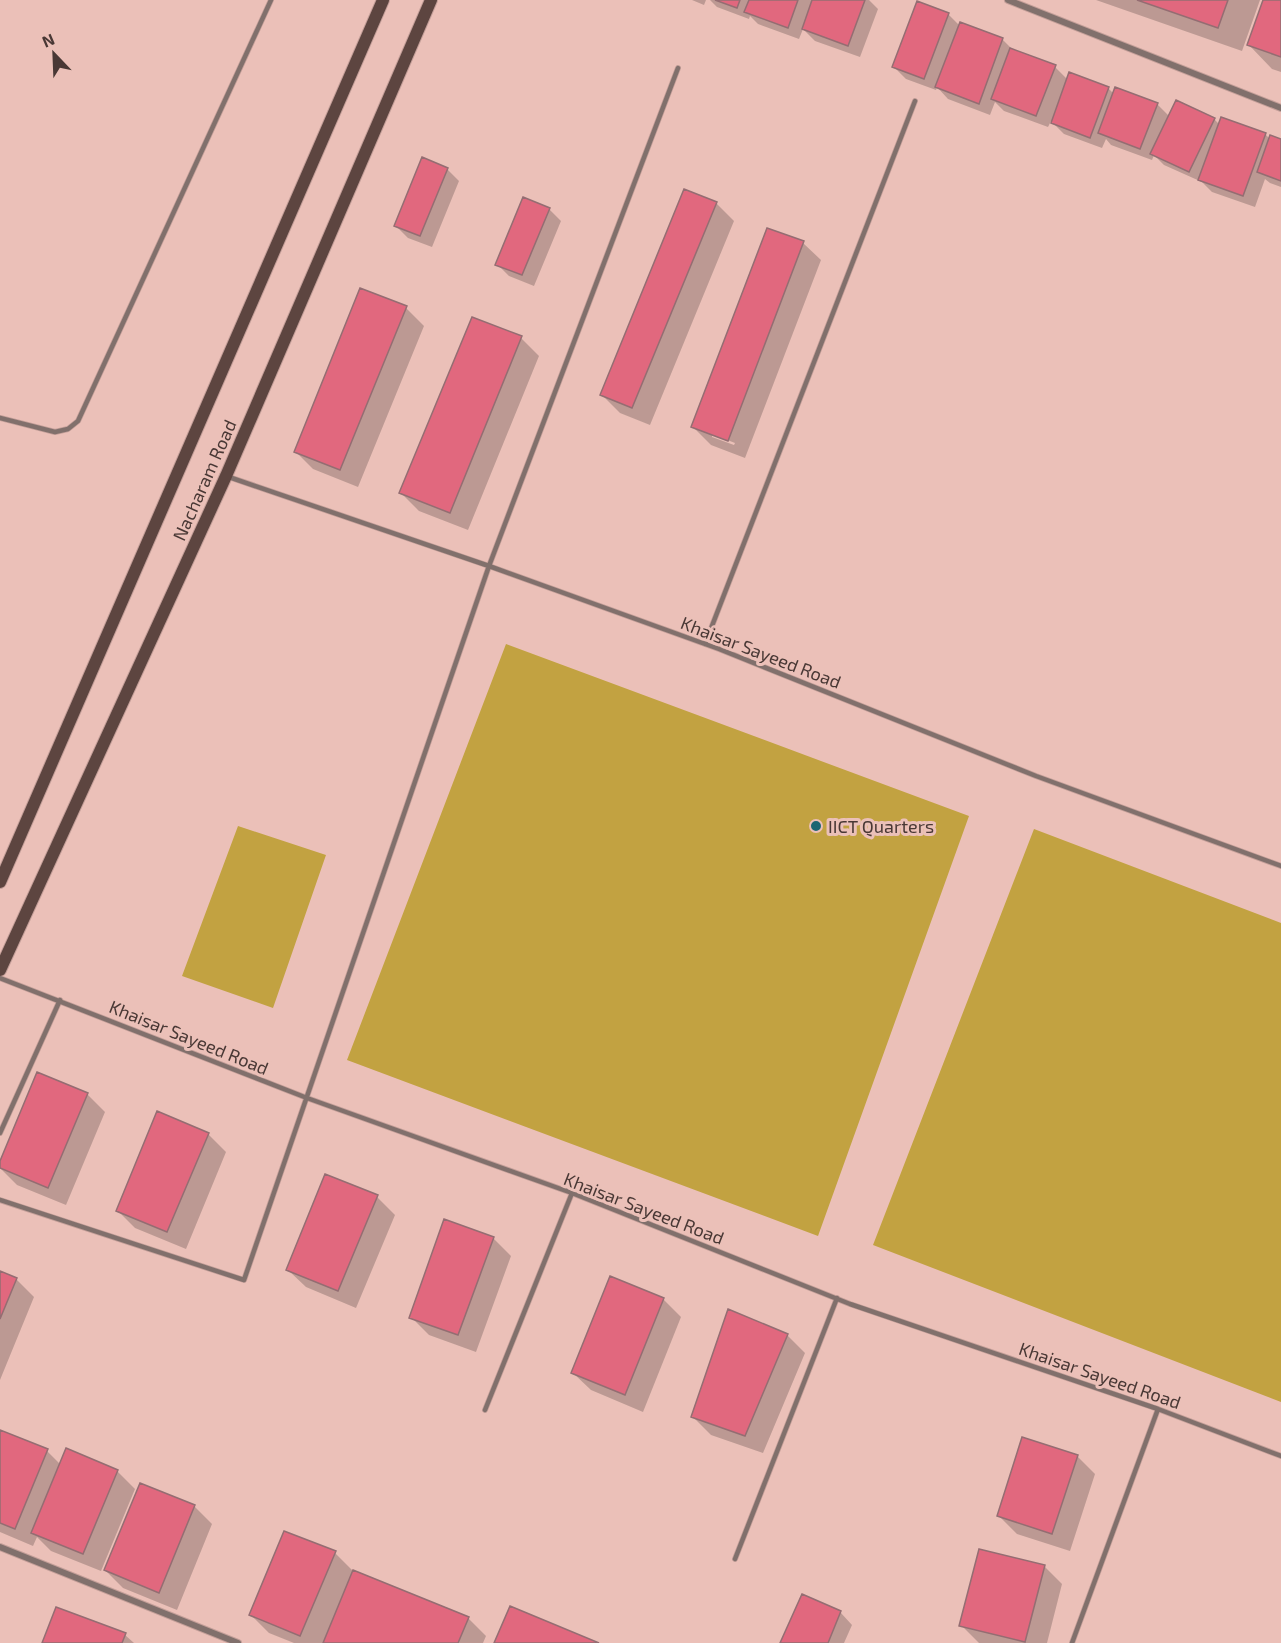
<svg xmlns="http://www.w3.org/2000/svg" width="1281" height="1643" font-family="'Exo 2',sans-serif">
	<rect width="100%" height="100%" fill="#ebc0b8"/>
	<!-- green -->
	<path fill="#c2a241" d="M 506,644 L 969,816 L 818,1236 L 347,1060 Z
		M 238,826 L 326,855 L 273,1008 L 182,976 Z
		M 1034,829 L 1281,923 L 1281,1402 L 873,1245 Z"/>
	<!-- shadow -->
	<path fill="#0003" fill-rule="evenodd" d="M 692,0 L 706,0 L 704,5 Z
		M 710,0 L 869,0 L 878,9 L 860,57 L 815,41 L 803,29 L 799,39 L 758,24 L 750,16 L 749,19 L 717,7 Z
		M 1096,0 L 1260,0 L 1242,51 Z
		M 1265,0 L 1281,0 L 1281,72 L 1272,69 L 1249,45 Z
		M 948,14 L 960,26 L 1002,39 L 1015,52 L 1055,67 L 1068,80 L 1108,88 L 1114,94 L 1157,104 L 1170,117 L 1214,119 L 1220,125 L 1265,134 L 1270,139 L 1281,140 L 1281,187 L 1270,183 L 1265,179 L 1255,207 L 1212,192 L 1202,182 L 1164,165 L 1154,155 L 1152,160 L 1111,145 L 1106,139 L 1102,148 L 1064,134 L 1051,121 L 1048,127 L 1004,111 L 995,102 L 990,115 L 948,99 L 937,87 L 936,90 L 906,79 L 894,67 Z
		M 447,169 L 459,181 L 432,247 L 408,238 L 396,226 Z
		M 716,203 L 734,221 L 650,425 L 620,413 L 602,395 Z
		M 549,209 L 561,221 L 534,286 L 509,276 L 497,264 Z
		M 803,243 L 821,260 L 745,458 L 711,445 L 693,427 ZM 712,434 L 735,443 L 734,445 L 712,437 Z
		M 406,308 L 424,326 L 358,487 L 313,469 L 295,451 Z
		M 521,338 L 539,356 L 468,530 L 419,511 L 401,493 Z
		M 87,1094 L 105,1112 L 66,1205 L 17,1185 L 0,1168 L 0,1165 Z
		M 208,1134 L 226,1152 L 186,1249 L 135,1228 L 117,1210 Z
		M 377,1197 L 395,1215 L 356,1308 L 306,1287 L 288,1270 Z
		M 493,1238 L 511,1256 L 476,1352 L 429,1335 L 411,1317 Z
		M 0,1273 L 16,1279 L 34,1297 L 0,1380 Z
		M 663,1299 L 681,1317 L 643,1412 L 591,1390 L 573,1373 Z
		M 787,1335 L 805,1353 L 763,1453 L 711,1435 L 693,1417 Z
		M 0,1432 L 47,1451 L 61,1465 L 117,1471 L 135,1489 L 101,1571 L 51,1551 L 37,1537 L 33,1546 L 0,1532 Z
		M 1077,1456 L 1095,1474 L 1070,1551 L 1017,1534 L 999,1516 Z
		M 194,1506 L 212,1524 L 177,1610 L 123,1588 L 105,1570 Z
		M 335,1553 L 353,1571 L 468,1618 L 486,1636 L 483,1643 L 294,1643 L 269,1633 L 251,1615 Z
		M 1044,1566 L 1062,1584 L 1047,1643 L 979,1643 L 961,1625 Z
		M 802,1596 L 841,1613 L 852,1625 L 844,1643 L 781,1643 Z
		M 125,1635 L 134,1643 L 43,1643 Z"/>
	<!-- building -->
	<path fill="#e1687e" stroke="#946d72" stroke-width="1.5" d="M 715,0 L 740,0 L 737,8 Z
		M 749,0 L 798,0 L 788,28 L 744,12 Z
		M 812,0 L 865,0 L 848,46 L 802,29 Z
		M 1137,0 L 1228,0 L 1218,28 Z
		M 1263,0 L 1281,0 L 1281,57 L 1247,45 Z
		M 917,1 L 949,13 L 924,79 L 892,67 Z
		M 960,22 L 1003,38 L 979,104 L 935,87 Z
		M 1010,48 L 1056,65 L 1036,116 L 991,99 Z
		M 1069,72 L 1109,87 L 1090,138 L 1051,123 Z
		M 1115,87 L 1158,103 L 1140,149 L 1098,133 Z
		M 1176,100 L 1215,118 L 1189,172 L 1150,154 Z
		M 1221,117 L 1266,133 L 1243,196 L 1198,180 Z
		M 1270,135 L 1281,139 L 1281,181 L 1257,172 Z
		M 422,157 L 448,168 L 420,236 L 394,226 Z
		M 684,189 L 717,202 L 632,408 L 600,395 Z
		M 523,197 L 550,208 L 522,275 L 495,265 Z
		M 767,228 L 804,241 L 728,441 L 691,427 Z
		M 360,288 L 407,306 L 340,470 L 294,452 Z
		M 472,317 L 522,336 L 450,513 L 399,493 Z
		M 37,1072 L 88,1093 L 48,1188 L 0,1168 L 0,1161 Z
		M 157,1111 L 209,1133 L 167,1232 L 116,1211 Z
		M 325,1174 L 378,1195 L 338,1291 L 286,1270 Z
		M 444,1219 L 494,1237 L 458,1335 L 409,1318 Z
		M 0,1271 L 17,1278 L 0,1319 Z
		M 610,1276 L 664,1298 L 625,1395 L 571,1373 Z
		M 728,1309 L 788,1334 L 745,1436 L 691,1417 Z
		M 0,1430 L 48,1449 L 15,1529 L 0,1523 Z
		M 1022,1437 L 1078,1455 L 1052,1534 L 997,1516 Z
		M 66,1448 L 118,1470 L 83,1554 L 31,1533 Z
		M 140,1483 L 195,1505 L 159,1593 L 104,1570 Z
		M 284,1531 L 336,1551 L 300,1636 L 249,1615 Z
		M 979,1549 L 1045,1565 L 1025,1642 L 959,1626 Z
		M 353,1570 L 469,1617 L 458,1643 L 323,1643 Z
		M 802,1594 L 841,1611 L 828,1643 L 780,1643 Z
		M 510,1606 L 599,1643 L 494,1643 Z
		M 56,1607 L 126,1633 L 122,1643 L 42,1643 Z"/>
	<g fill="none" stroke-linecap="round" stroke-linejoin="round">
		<!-- service casing -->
		<g stroke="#c49f99" stroke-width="6">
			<path id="service" d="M 0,418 L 55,432 L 68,429 L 78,421 L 271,0
				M 226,476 L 489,566 L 719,649 L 1036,776 L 1281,866
				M 705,644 L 915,101
				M 0,978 L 307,1098 L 572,1193 L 850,1304 L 1158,1409 L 1281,1456
				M 0,1133 L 60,1000
				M 0,1200 L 244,1280 L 489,566 L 678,68
				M 485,1410 L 572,1193
				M 735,1559 L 837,1298
				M 1072,1643 L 1158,1409"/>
		</g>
		<!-- minor casing -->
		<g stroke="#c49f99" stroke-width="8">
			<path id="minor" d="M 1008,0 L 1281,108
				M 0,1547 L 238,1643"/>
		</g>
		<!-- secondary casing -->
		<g stroke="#c49f99" stroke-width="14">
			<path id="secondary" d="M 0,882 L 383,0
				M 0,970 L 226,476 L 431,0"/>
		</g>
		<!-- service -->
		<use href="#service" stroke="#81706c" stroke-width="4.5"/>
		<!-- minor -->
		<use href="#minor" stroke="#81706c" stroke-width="6"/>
		<!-- secondary -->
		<use href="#secondary" stroke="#5d4540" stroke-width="12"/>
	</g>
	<!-- markers -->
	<circle fill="#1c6672" stroke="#ebc0b8" stroke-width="2" cx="816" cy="826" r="6"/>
	<g text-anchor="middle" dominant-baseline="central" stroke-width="6" stroke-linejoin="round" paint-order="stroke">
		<!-- street labels -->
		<g font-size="18" fill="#493835" stroke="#ebc0b8">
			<text transform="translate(204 480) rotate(-66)">Nacharam Road</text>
			<text transform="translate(761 652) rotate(21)">Khaisar Sayeed Road</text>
			<text transform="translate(189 1037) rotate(22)">Khaisar Sayeed Road</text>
			<text transform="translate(644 1208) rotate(21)">Khaisar Sayeed Road</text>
			<text transform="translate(1100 1375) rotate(19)">Khaisar Sayeed Road</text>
		</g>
		<!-- poi labels -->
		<g font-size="18" fill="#493835" stroke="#ebc0b8" text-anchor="start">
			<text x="828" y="826">IICT Quarters</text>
		</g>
	</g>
	<!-- north arrow -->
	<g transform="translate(54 54) rotate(337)" stroke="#ebc0b8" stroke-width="4.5" paint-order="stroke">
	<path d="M0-4.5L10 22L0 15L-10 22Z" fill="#493835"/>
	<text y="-9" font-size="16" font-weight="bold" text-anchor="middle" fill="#493835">N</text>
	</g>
</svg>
